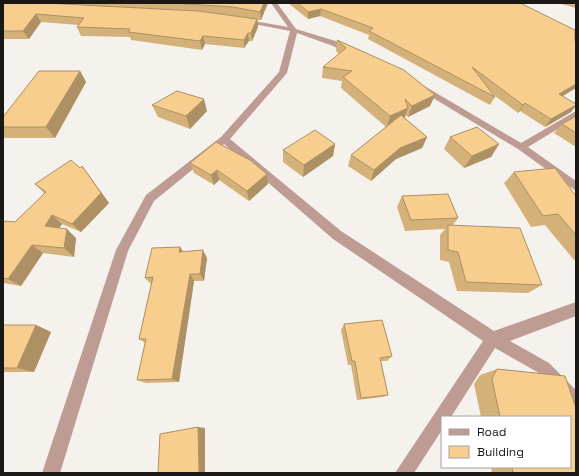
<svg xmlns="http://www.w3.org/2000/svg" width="579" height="476" font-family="'Space Grotesk',sans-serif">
	<rect width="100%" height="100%" fill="#f5f2ee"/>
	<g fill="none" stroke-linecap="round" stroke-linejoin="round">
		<!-- street -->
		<path fill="#be9c94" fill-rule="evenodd" d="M 271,3 L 277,3 L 296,29 L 339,42 L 355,52 L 348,54 L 333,46 L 297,33 L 287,73 L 230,139 L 341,231 L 494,331 L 576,302 L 576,316 L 510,341 L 549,363 L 576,390 L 576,409 L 570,407 L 539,373 L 495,348 L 451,417 L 442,417 L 442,430 L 414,473 L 395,473 L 483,341 L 333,239 L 224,144 L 154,201 L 128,251 L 60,473 L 42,473 L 116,250 L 146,195 L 221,137 L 279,72 L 290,31 L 239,21 L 242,19 L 288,27 Z
			M 421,84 L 521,143 L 576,111 L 576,118 L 528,147 L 576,181 L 576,191 L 518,149 L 418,89 L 417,87 Z"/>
	</g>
	<!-- wall -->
	<path fill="#d4b179" d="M 3,3 L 268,3 L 261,20 L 258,20 L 258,27 L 252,41 L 249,41 L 244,48 L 205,44 L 202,50 L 131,40 L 130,37 L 81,36 L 77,27 L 79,25 L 41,22 L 29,39 L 3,39 Z
		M 288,3 L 520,3 L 571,112 L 545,127 L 520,111 L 518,113 L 491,93 L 495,97 L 490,105 L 368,39 L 369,35 L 320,16 L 308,19 Z
		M 558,3 L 576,3 L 576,8 Z
		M 337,40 L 435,95 L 430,106 L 408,117 L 406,115 L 405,118 L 427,137 L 422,148 L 396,159 L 371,181 L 348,166 L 351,155 L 386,127 L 341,88 L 342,81 L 322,78 L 323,67 L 339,54 L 336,51 Z
		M 80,71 L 86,82 L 55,138 L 5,138 L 3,136 L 3,117 Z
		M 152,105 L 207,111 L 190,129 L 158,117 Z
		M 576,116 L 576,147 L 554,133 L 562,124 Z
		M 450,137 L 499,144 L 491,157 L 464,168 L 444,149 Z
		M 335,144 L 333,156 L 303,177 L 283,162 L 283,150 Z
		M 190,163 L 267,174 L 268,184 L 249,201 L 219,180 L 214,185 L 194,173 Z
		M 82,166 L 109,203 L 81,232 L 62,224 L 59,228 L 76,238 L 74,257 L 43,253 L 21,286 L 3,283 L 3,224 L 15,222 L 45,194 L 35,184 L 80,168 Z
		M 514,172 L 576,196 L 576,259 L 574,260 L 545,225 L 531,227 L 504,183 Z
		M 402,196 L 458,218 L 453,225 L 542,285 L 528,293 L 457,291 L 449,262 L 440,260 L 440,235 L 445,229 L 405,231 L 397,207 Z
		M 180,247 L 183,251 L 207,258 L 204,281 L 194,281 L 179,382 L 146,383 L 137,380 L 145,343 L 139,339 L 151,284 L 145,278 Z
		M 344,324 L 392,356 L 387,361 L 380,361 L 388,395 L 383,397 L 357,400 L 351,365 L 348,365 L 341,330 Z
		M 3,325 L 36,325 L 51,332 L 34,372 L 3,372 Z
		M 497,369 L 565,376 L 576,408 L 576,473 L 492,473 L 491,467 L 570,467 L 570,417 L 481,417 L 474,384 L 480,375 Z"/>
	<!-- shaded-wall -->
	<path fill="#ad9063" d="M 264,3 L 268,3 L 261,20 L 260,12 Z
		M 321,9 L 320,16 L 308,19 L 308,12 Z
		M 36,14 L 41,22 L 29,39 L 23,31 Z
		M 257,19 L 258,27 L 252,41 L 251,33 Z
		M 248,33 L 249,41 L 244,48 L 244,40 Z
		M 203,36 L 205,44 L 202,50 L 200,41 Z
		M 80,71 L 86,82 L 55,138 L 46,127 Z
		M 576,84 L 576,88 L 553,102 L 559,94 Z
		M 435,95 L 430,106 L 408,117 L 412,106 Z
		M 204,99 L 207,111 L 190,129 L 186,116 Z
		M 525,103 L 520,111 L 518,113 L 523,105 Z
		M 576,105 L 576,106 L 571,112 L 545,127 L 551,119 Z
		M 408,108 L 404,119 L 387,127 L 390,116 Z
		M 427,137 L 422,148 L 396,159 L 371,181 L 374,170 L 400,148 Z
		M 335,144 L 333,156 L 303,177 L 304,165 Z
		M 499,144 L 491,157 L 464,168 L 472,156 Z
		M 82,166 L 109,203 L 81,232 L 72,224 Z
		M 217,170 L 219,180 L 214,185 L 211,175 Z
		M 267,174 L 268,184 L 249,201 L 247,191 Z
		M 52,215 L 62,224 L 55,235 L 45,226 Z
		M 67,229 L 76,238 L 74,257 L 64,248 Z
		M 32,245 L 43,253 L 21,286 L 8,279 Z
		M 180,247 L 185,255 L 179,252 Z
		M 203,250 L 207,258 L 204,281 L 200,274 Z
		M 190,274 L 194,281 L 179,382 L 172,379 Z
		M 36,325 L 51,332 L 34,372 L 17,368 Z
		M 198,427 L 205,428 L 205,473 L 199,473 Z"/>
	<!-- building -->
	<path fill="#f7ce8d" stroke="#ad9063" d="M 3,3 L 44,3 L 198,11 L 257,19 L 251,33 L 248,33 L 244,40 L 203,36 L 200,41 L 128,32 L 130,29 L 77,27 L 84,18 L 36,14 L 23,31 L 3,31 Z
		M 172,3 L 264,3 L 260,12 L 233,7 Z
		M 298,3 L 520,3 L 575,30 L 575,41 L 576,41 L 576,84 L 559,94 L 576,104 L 576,105 L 551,119 L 525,103 L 523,105 L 472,67 L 495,97 L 369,31 L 373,28 L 321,9 L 308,12 Z
		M 337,40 L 404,70 L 435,95 L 412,106 L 405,99 L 408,108 L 390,116 L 343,77 L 352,71 L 323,67 L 346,48 Z
		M 39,71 L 80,71 L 46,127 L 3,127 L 3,117 Z
		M 177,91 L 204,99 L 186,116 L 152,105 Z
		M 401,115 L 427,137 L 400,148 L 374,170 L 351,155 Z
		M 576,116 L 576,133 L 562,124 Z
		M 477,127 L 499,144 L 472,156 L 450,137 Z
		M 315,130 L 335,144 L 304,165 L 283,150 Z
		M 216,142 L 250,160 L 267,174 L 247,191 L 217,170 L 211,175 L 190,163 Z
		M 71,160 L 80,168 L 82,166 L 101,193 L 72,224 L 52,215 L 45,226 L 67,229 L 64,248 L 32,245 L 8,279 L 3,278 L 3,224 L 5,221 L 15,222 L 46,192 L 35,184 Z
		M 555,168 L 576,196 L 576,235 L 558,214 L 543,216 L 514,172 Z
		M 448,194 L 458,218 L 411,220 L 402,196 Z
		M 448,225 L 520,228 L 542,285 L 466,282 L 458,252 L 448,250 Z
		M 180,247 L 179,252 L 203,250 L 200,274 L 190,274 L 172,379 L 137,380 L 146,339 L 139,339 L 153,277 L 145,278 L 152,248 Z
		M 382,320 L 392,356 L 380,358 L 388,395 L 361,398 L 355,361 L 352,361 L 344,324 Z
		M 3,325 L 36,325 L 17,368 L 3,368 Z
		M 497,369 L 565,376 L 576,408 L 576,473 L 513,473 L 512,467 L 570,467 L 570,417 L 500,417 L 492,379 Z
		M 198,427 L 199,473 L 158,473 L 160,434 Z"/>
	<!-- border -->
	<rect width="579" height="476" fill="none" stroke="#191817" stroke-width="8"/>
	<!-- legend -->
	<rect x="441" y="416" width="130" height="52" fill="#ffffff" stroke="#a3a3a2"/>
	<rect x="449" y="429" width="20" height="6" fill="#be9c94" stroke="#a3a3a2"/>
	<text x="477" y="436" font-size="12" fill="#191817">Road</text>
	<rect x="449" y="446" width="20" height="12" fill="#f7ce8d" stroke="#a3a3a2"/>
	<text x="477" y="456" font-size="12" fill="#191817">Building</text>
</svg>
